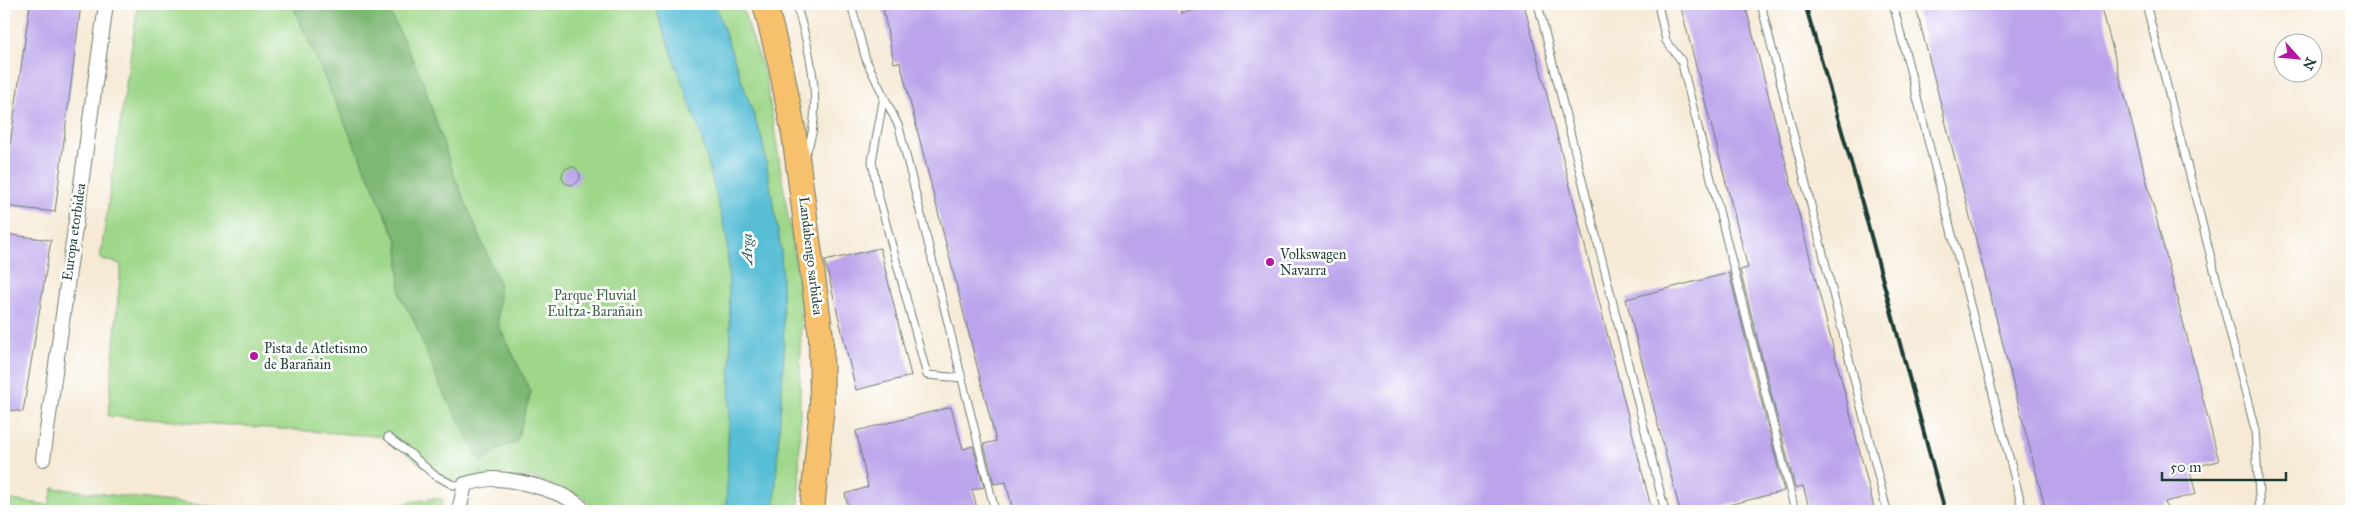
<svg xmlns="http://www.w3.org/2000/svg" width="2355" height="515" font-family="'IM FELL Great Primer',serif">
	<rect width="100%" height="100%" fill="#fff"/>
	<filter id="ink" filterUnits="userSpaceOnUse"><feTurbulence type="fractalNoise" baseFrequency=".02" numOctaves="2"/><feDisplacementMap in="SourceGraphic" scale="10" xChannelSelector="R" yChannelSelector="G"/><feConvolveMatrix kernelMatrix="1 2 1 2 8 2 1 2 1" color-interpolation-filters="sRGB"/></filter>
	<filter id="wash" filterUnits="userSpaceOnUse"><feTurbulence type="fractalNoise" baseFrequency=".0096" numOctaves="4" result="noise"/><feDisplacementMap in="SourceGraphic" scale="20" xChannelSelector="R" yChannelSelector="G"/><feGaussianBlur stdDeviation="1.12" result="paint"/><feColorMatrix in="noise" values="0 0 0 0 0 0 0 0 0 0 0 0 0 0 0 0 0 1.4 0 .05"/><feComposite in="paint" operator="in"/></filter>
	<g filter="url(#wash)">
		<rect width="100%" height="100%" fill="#f6ead6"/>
		<!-- green -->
		<path fill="#9ed789" stroke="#5e8a5e" d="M 138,4 L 292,4 L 398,243 L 400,296 L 414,321 L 502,447 L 516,443 L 531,392 L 498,324 L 499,283 L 453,173 L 422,79 L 386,4 L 654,4 L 700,132 L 727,238 L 731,344 L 726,511 L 595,511 L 584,497 L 530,477 L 465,484 L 433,474 L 387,437 L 108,416 L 121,264 L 100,259 Z
			M 715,4 L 741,4 L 766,78 L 801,297 L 799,511 L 774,511 L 784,354 L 781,249 L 762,139 Z
			M 53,488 L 250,511 L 4,511 L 4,499 L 49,505 Z
			M 434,498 L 443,499 L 441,511 L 383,511 L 410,502 Z"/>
		<!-- forest -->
		<path fill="#7eb875" stroke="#4e7a54" d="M 292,4 L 386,4 L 422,79 L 453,173 L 499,283 L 498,324 L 531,392 L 516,443 L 502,447 L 482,463 L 440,386 L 414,321 L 400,296 L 398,243 Z"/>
		<!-- water -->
		<path fill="#58bed6" stroke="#3c7e85" d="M 654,4 L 715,4 L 762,139 L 781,249 L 784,354 L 774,511 L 726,511 L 731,344 L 727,238 L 700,132 Z"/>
		<g id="blocks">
			<!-- building -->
			<path fill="#bba4eb" d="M 30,4 L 81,4 L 55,212 L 4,206 L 4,187 Z
				M 882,4 L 1180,4 L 1181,13 L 1219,4 L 1524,4 L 1652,511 L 1013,511 L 1006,482 L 994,484 L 984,444 L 996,441 L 900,62 L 894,63 Z
				M 1680,4 L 1745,4 L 1875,511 L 1810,511 L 1803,486 L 1795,488 L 1740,270 L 1748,268 Z
				M 1915,4 L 2101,4 L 2219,461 L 2189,468 L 2196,494 L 2165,502 L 2168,511 L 2046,511 Z
				M562 176a9 9 0 1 1 18 0a9 9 0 1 1-18 0Z
				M 4,234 L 51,240 L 23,412 L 4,409 Z
				M 880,248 L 911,376 L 856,390 L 825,261 Z
				M 1729,273 L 1784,491 L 1705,511 L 1680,511 L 1626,299 Z
				M 951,407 L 963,449 L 973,446 L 984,487 L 972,490 L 978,511 L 849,511 L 845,494 L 868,487 L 856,431 Z"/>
		</g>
	</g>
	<g filter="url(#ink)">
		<use href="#blocks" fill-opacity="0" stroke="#6a7a6d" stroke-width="1"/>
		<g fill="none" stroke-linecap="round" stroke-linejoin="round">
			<!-- service casing -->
			<g stroke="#6a7a6d" stroke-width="9">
				<path id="service" d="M 796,4 C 810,48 825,112 805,155
					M 851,4 L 866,60 L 899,127 L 995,511
					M 1538,4 L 1665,511
					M 1658,4 L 1666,41 L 1681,60 L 1795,511
					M 1761,4 L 1887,511
					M 1893,4 L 2023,511
					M 2146,4 L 2255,430 L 2260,511
					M 884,96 L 872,161 L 878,194 L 927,375 L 962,378
					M 388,437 L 412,455 L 433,474 L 453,485 L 465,484
					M 1745,511 L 1754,509 L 1755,511"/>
			</g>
			<!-- minor casing -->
			<g stroke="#6a7a6d" stroke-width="16">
				<path id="minor" d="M 43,459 L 106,4
					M 459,511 L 465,484 C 475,482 486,478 496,479 C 519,480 570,492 584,511"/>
			</g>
			<!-- trunk casing -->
			<g stroke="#6a7a6d" stroke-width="26">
				<path id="trunk" d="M 765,4 L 781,67 L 794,134 L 821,337 L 822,405 L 812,511"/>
			</g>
			<!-- service -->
			<use href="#service" stroke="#fff" stroke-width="7"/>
			<!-- minor -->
			<use href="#minor" stroke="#fff" stroke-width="14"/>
			<!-- trunk -->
			<use href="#trunk" stroke="#f7c06c" stroke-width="24"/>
			<!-- rail -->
			<path stroke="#1f3d34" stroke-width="4" d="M 1805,4 L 1854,173 L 1945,511"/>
		</g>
	</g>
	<!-- markers -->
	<g fill="#b5179e" stroke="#fff" stroke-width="2">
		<circle cx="1270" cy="262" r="5"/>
		<circle cx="254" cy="356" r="5"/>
	</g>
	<g text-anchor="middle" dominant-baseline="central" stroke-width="5" stroke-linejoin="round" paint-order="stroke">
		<!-- street labels -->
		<g font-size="14" fill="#1f3d34" stroke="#fff">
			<text transform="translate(74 232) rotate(-82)">Europa etorbidea</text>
			<text transform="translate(811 256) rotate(83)">Landabengo sarbidea</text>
		</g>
		<!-- poi labels -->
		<g font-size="14" fill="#1f3d34" stroke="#fff" text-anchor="start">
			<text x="1280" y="254">Volkswagen<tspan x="1280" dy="16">Navarra</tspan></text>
			<text x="264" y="348">Pista de Atletismo<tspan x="264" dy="16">de Barañain</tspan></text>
		</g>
		<!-- park labels -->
		<g font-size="14" fill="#3f6449" stroke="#fff">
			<text x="595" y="295">Parque Fluvial<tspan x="595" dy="16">Eultza-Barañain</tspan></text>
		</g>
		<!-- water labels -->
		<g font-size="15" font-style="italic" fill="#306465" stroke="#fff">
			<text transform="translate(747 249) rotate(-91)">Arga</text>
		</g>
	</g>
	<!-- margin -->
	<rect width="2355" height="515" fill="none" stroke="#fff" stroke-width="20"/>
	<!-- north arrow -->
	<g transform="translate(2298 58) rotate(117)"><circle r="24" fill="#ffffff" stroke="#a5b1ae"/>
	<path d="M0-4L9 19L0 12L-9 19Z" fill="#b5179e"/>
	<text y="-8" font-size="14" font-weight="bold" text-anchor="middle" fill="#1f3d34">N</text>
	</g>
	<!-- scale -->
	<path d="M2162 472v8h124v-8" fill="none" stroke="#1f3d34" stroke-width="2.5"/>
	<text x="2170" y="472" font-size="15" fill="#1f3d34" stroke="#ffffff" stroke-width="4" paint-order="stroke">50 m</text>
</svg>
